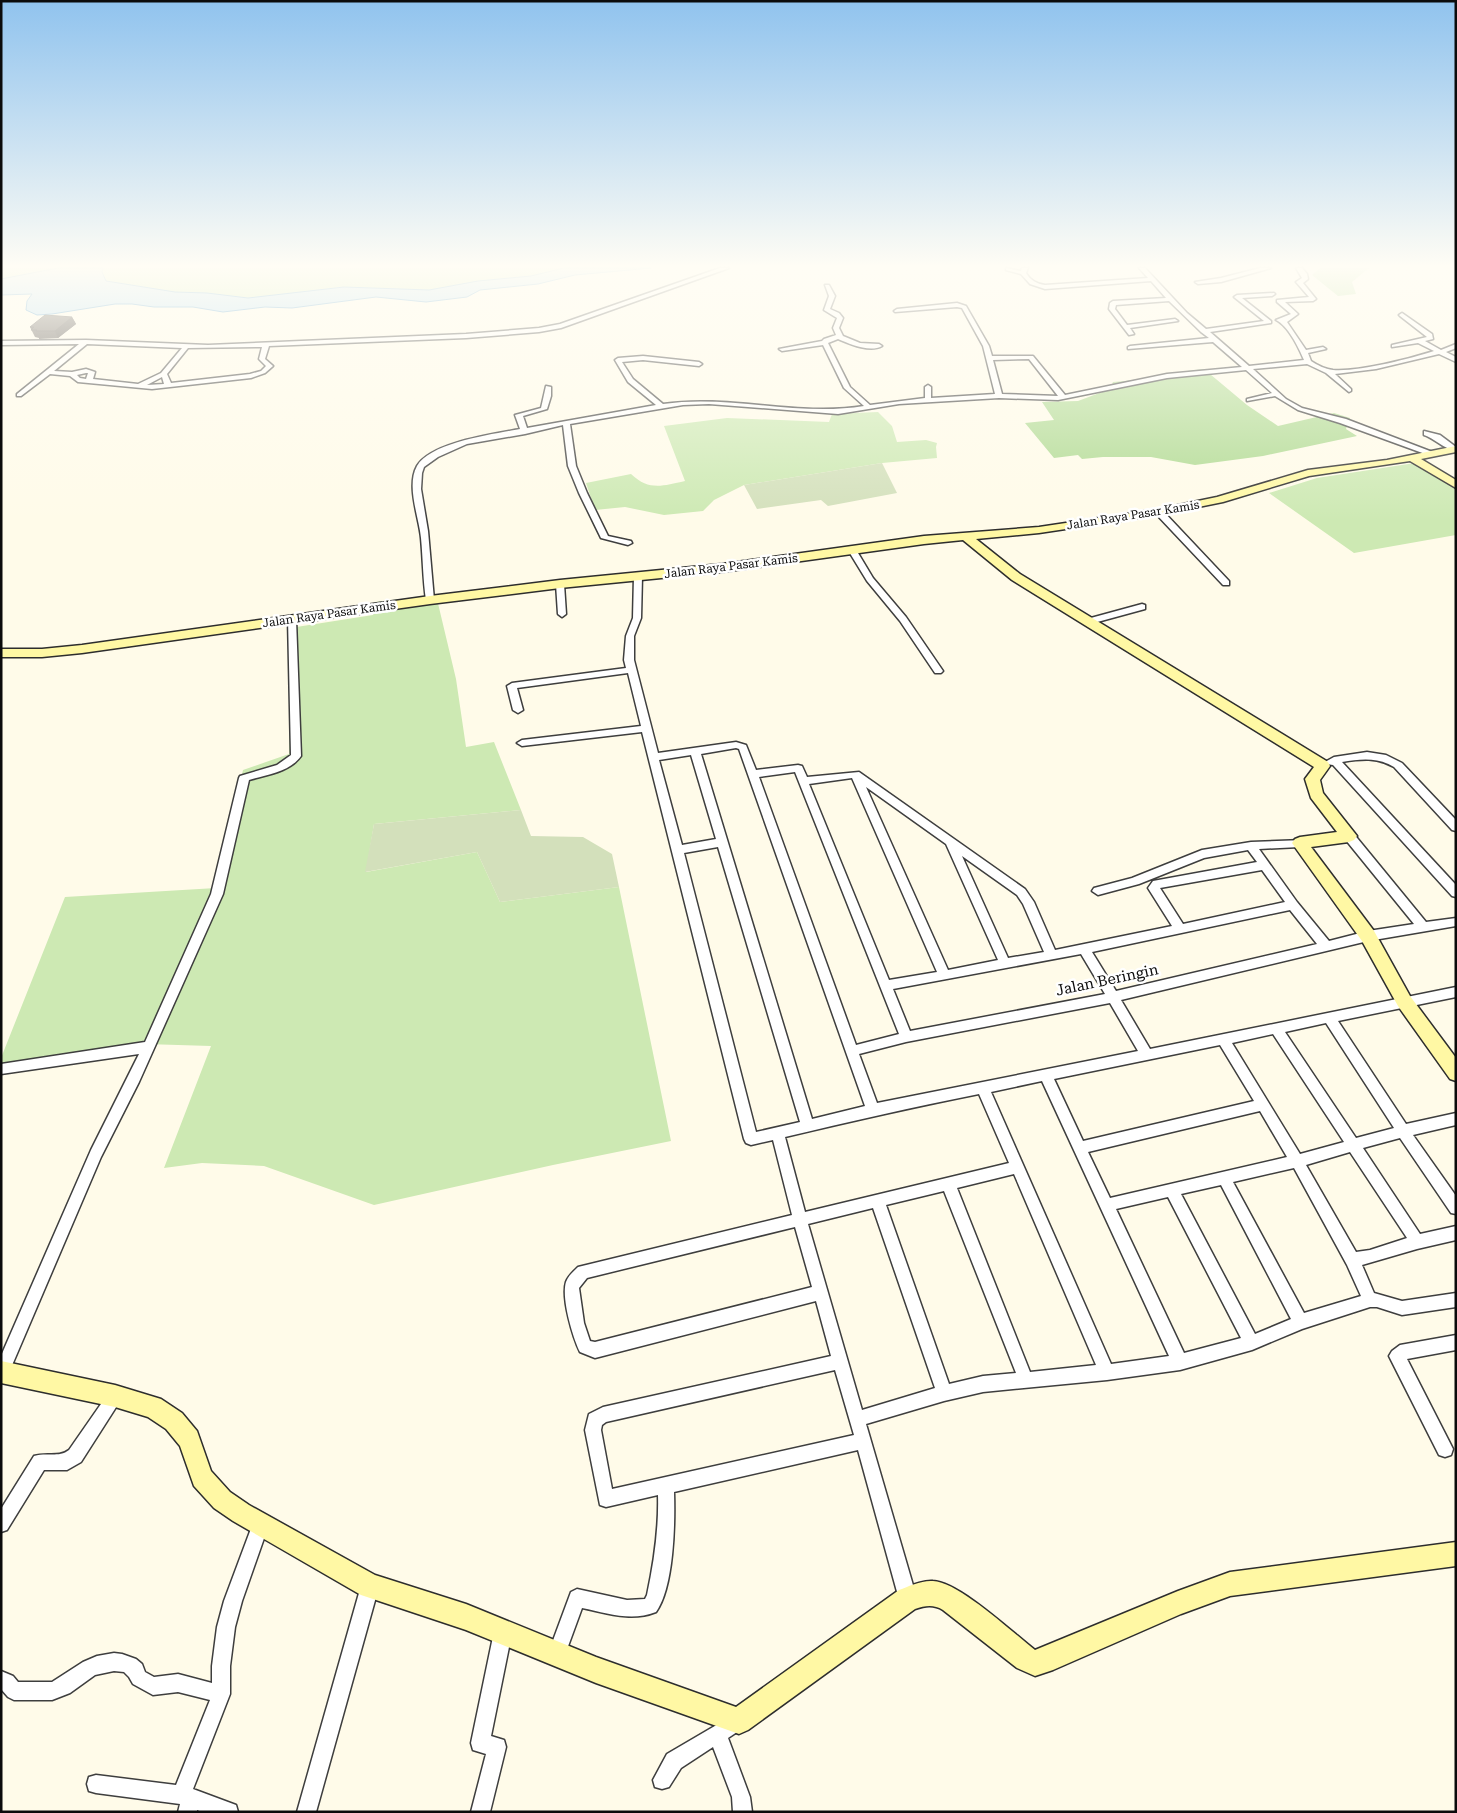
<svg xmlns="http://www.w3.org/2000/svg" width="1457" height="1813" font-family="'Roboto Serif',serif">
	<rect width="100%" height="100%" fill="#fffbe9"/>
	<!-- green -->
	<path fill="#cde9b3" d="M 1,268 L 58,268 L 1,279 Z
		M 103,268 L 564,268 L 531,276 L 428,290 L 344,287 L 248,298 L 207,293 L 175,292 L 106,281 L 102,272 Z
		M 878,412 L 892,426 L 897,442 L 926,440 L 937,443 L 936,447 L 937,458 L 882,463 L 744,485 L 714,500 L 703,511 L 664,515 L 625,507 L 595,510 L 586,483 L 631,474 C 649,491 662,486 685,481 L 664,426 L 727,418 L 829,422 L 832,414 Z
		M 1415,463 L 1456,487 L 1456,535 L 1354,553 L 1269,493 L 1317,478 Z
		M 436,595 L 456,679 L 466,747 L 494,742 L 521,810 L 374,824 L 366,872 L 477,852 L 500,902 L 619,887 L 671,1141 L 553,1165 L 374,1205 L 264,1166 L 202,1163 L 164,1168 L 211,1046 L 145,1044 L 1,1071 L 1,1058 L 65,897 L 216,888 L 243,770 L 289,754 L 290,628 L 373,615 L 375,602 Z"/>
	<!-- forest -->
	<path fill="#b0da92" d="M 1320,268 L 1369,268 L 1352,282 L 1356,294 L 1338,296 L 1312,275 Z
		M 1204,369 L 1247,405 L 1278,426 L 1334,413 L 1350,418 L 1346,429 L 1357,436 L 1263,456 L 1195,465 L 1151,457 L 1103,457 L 1082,459 L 1078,455 L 1054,458 L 1025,423 L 1054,420 L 1042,402 L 1078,401 L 1110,389 L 1113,382 C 1144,380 1173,372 1204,369 Z"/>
	<!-- cemetery -->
	<path fill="#d3e0bb" d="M 882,463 L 897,493 L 828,506 L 821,500 L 757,509 L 744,485 Z
		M 521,810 L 531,836 L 583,837 L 612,854 L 619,887 L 500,902 L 477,852 L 365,872 L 374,824 Z"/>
	<!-- water -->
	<path fill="#add9f7" stroke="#338ccf" d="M 58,268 L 103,268 L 102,272 L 106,281 L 175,292 L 207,293 L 248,298 L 344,287 L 429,290 L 478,281 L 531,276 L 564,268 L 651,268 L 575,275 L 538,284 L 480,290 L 467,297 L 426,302 L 376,297 L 292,308 L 265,307 L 223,312 L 193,307 L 154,307 L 132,304 L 115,304 L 52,314 L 37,315 L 26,310 L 27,301 L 32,294 L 1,295 L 1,279 Z"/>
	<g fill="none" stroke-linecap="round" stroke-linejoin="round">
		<!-- street casing -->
		<g stroke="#3e3e3e" stroke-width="3">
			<path id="street" d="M 720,268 L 729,268 L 561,328 L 539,332 L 466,338 L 269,346 L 265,359 L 273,366 L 265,373 L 251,378 L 152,389 L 78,382 L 70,376 L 50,374 L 21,396 L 17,396 L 17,394 L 79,344 L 1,345 L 1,341 L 86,340 L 208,345 L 466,334 L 539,328 L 560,324 ZM 87,344 L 182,348 L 161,373 L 138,384 L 93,379 L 95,372 L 86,369 L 72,372 L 54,371 ZM 262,347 L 259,359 L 266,366 L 261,371 L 250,374 L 171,383 L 167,374 L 188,348 ZM 86,373 L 88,373 L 86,379 L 80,378 L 77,375 ZM 162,377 L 164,384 L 147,385 Z
				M 1006,268 L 1021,271 L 1022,268 L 1028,268 L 1026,273 C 1030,280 1037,284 1045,285 L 1148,278 L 1139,268 L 1145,268 L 1187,313 L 1206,329 L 1264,321 L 1234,297 L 1237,295 L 1274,293 L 1275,294 L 1272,296 L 1242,298 L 1271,321 L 1271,323 L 1210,332 L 1249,366 L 1304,360 C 1298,346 1288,326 1276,320 L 1291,314 L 1277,302 L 1277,300 L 1309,297 L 1296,282 L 1302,278 L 1296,268 L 1302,268 L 1307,274 L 1308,279 L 1303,283 L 1316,299 L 1313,301 L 1285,302 L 1298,314 L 1287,322 L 1306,350 L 1323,347 L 1326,349 L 1308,353 L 1311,361 C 1317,365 1325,369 1333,370 C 1358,372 1409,359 1434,351 L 1418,343 L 1392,347 L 1392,345 L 1427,337 L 1400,316 L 1399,315 L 1402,313 L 1432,334 L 1433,339 L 1425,341 L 1441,350 L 1456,344 L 1456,348 L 1446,352 L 1456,357 L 1456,362 L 1439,354 L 1376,369 L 1335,374 L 1351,389 L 1351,391 L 1349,392 L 1326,373 L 1307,364 L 1253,369 L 1286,399 L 1302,408 L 1346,419 L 1435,453 L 1428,455 L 1340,423 L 1298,410 L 1275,396 L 1247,401 L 1247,399 L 1272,393 L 1246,370 L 1167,378 L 1058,400 L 999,398 L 899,404 L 838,414 L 709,404 L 683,405 L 570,424 L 576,466 L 587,493 L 608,536 L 631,541 L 632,543 L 628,545 L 601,538 L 579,493 L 568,466 L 563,425 L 525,434 L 467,444 L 438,457 L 424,467 L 422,473 L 421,489 L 428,531 L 434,600 L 430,603 L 426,600 C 423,580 423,559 421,538 C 419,517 406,486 417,466 C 431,442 495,434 520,429 L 515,415 L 541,408 L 546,386 L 551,387 L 551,396 L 547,409 L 523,416 L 527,428 L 656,405 L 628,382 L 615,360 L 618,358 L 643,356 L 699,362 L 702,364 L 699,366 L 643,360 L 622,362 L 633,379 L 663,404 C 730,394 797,417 864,406 L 844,388 L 823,345 L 782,351 L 779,349 L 822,341 L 824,339 L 836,335 L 833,328 L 837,318 L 824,310 L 829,296 L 825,285 L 829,285 L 835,296 L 830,309 L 839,313 L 843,318 L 839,328 L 843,336 L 860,343 L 879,344 L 882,346 C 870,353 850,344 838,339 L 828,343 L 850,387 L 870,405 L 925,398 L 925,387 L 928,385 L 931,387 L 931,398 L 995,394 L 983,346 L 962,308 L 957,307 L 895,312 L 894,311 L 897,309 L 957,303 L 966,306 L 989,346 L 992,356 L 1033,356 L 1065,395 L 1167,374 L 1242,367 L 1213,342 L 1128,349 L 1128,347 L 1130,346 L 1209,338 L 1201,332 L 1169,301 L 1116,305 L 1115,309 L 1127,325 L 1175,319 L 1178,321 L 1130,328 L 1134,334 L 1129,335 L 1109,309 L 1110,303 L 1113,301 L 1166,298 L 1151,281 L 1045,289 L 1030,284 L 1021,274 L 1006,270 ZM 1029,359 L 1058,396 L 1002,394 L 993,360 Z
				M 1260,268 L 1271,268 L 1221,282 L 1198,284 L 1195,282 L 1221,278 Z
				M 1424,431 L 1440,435 L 1456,447 L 1456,450 C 1446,451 1434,438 1424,435 Z
				M 1156,510 L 1162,510 L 1229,581 L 1229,585 L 1223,585 L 1156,514 Z
				M 849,548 L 855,548 L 873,578 L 906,617 L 943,671 L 941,673 L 935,673 L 900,621 L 867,581 L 848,550 Z
				M 638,573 L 642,576 L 641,618 L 634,636 L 634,660 L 658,753 L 736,742 L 746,745 L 756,770 L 798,765 L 802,766 L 807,777 L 859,772 L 1025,889 L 1034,902 L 1055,950 L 1172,926 L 1148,888 L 1153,881 L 1257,862 L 1248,850 L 1204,858 L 1139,884 L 1098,895 L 1092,891 L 1094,888 L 1132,878 L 1202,850 L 1251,842 L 1304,840 L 1305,843 L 1304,846 L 1300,847 L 1259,849 L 1297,902 L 1329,941 L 1368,931 L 1414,924 L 1345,839 L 1344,836 L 1345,833 L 1353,833 L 1426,922 L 1456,918 L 1456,926 L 1368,941 L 1121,1000 L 1150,1049 L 1456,987 L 1456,997 L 1338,1021 L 1406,1124 L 1456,1113 L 1456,1125 L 1413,1135 L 1456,1196 L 1456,1214 L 1451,1213 L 1400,1138 L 1363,1148 L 1420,1234 L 1456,1226 L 1456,1240 L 1417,1249 L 1362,1265 L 1374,1293 L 1402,1301 L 1456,1293 L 1456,1307 L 1402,1315 L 1377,1307 L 1370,1307 L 1302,1329 L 1252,1350 L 1180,1370 L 1107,1380 L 983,1392 L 944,1401 L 866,1424 L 917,1599 L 914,1605 L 908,1608 L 902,1605 L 899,1599 L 858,1450 L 674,1492 C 675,1523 674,1587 656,1612 C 631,1622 607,1613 582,1608 L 563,1660 L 557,1663 L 551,1660 L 548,1654 L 571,1592 L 577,1589 L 627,1600 L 645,1599 L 647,1595 C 654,1562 659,1529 658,1495 L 606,1507 L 600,1505 L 585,1430 L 589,1414 L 603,1407 L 831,1356 L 816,1301 L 595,1358 L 580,1352 C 573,1338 561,1298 566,1282 C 568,1276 573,1272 578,1267 L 792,1215 L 773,1140 L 751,1145 L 746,1143 L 744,1139 L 642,732 L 522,746 L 517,743 L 522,740 L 641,726 L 628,673 L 517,688 L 523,710 L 518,713 L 513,710 L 507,686 L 512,683 L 626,668 L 624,660 L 626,636 L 633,618 L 634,576 ZM 736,748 L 739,749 L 865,1106 L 812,1119 L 701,754 ZM 691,755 L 716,839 L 682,845 L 659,760 ZM 795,772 L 899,1034 L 856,1045 L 759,777 ZM 852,778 L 937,972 L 889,980 L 809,784 ZM 866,787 L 946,844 L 998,960 L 948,970 ZM 718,847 L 800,1122 L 756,1132 L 684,853 ZM 962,856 L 1017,895 L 1023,904 L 1044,952 L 1008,958 ZM 1262,870 L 1285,902 L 1183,924 L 1160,888 ZM 1290,910 L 1317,944 L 1116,991 L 1092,952 ZM 1081,954 L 1105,994 L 910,1031 L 893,989 ZM 1110,1003 L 1138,1051 L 877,1103 L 859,1054 L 906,1042 ZM 1326,1023 L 1394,1128 L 1356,1138 L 1285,1032 ZM 1273,1034 L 1344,1142 L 1300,1154 L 1232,1043 ZM 1220,1045 L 1254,1101 L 1083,1141 L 1054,1079 ZM 1042,1081 L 1169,1356 L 1111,1364 L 991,1092 ZM 979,1094 L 1009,1163 L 805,1212 L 785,1137 C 848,1122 914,1107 979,1094 ZM 1260,1111 L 1287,1157 L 1110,1198 L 1088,1152 ZM 1350,1152 L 1407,1238 L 1370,1250 L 1356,1252 L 1306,1165 ZM 1294,1168 L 1347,1265 L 1361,1296 L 1304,1313 L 1233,1182 ZM 1014,1174 L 1096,1365 L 1030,1372 L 957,1188 ZM 1221,1185 L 1291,1319 L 1255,1334 L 1181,1194 ZM 944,1191 L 1016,1373 L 983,1376 L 949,1384 L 886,1205 ZM 1168,1197 L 1241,1338 L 1184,1353 L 1116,1209 ZM 873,1208 L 935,1388 L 862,1410 L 808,1224 ZM 795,1227 L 812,1287 L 595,1342 L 590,1341 L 584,1323 L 579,1288 L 587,1278 ZM 835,1370 L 854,1435 L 612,1489 L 601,1430 L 602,1425 L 606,1422 Z
				M 560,581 L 564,584 L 566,614 L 562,617 L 558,614 L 556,584 Z
				M 1142,604 L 1145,605 L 1145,609 L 1090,624 L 1086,621 L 1087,619 Z
				M 292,616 L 296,619 L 301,756 C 290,772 266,775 249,780 L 223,894 L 139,1082 L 101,1157 L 7,1377 L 2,1380 L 1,1356 L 91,1150 L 139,1054 L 1,1074 L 1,1064 L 145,1042 L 211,894 L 239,778 L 240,776 L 277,765 L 291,755 L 288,619 Z
				M 1367,752 L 1386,755 L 1402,763 L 1456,820 L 1456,831 L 1452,830 L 1394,767 C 1377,757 1361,759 1342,762 L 1456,885 L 1456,897 L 1452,896 L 1333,765 L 1326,764 L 1325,762 L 1334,757 Z
				M 1456,1335 L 1456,1350 L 1407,1359 L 1453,1449 L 1451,1455 L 1445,1457 L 1439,1455 L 1389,1356 L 1392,1351 L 1400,1345 Z
				M 115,1388 L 120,1391 L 123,1396 L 120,1401 L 81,1462 L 67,1470 L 44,1470 L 7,1530 L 1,1532 L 1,1509 L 34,1456 C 46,1452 59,1458 69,1450 L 110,1391 Z
				M 261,1516 L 267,1518 L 269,1524 L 242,1601 L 235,1627 L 230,1666 L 230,1694 L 193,1789 L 236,1805 L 238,1812 L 202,1812 L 197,1810 L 197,1812 L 178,1812 L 180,1804 L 96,1793 L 89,1791 L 87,1784 L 89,1777 L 96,1775 L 176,1785 L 210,1700 L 178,1692 L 153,1695 L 133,1684 L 129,1677 L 124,1672 L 114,1671 L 95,1675 L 70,1693 L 52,1700 L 14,1700 L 8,1697 L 1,1689 L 1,1671 L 13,1676 L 18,1682 L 52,1682 L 83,1662 L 97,1656 L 114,1653 L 122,1654 L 136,1659 L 142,1664 L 145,1672 L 154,1677 L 178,1674 L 212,1683 L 212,1666 L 217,1627 L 224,1601 L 255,1518 Z
				M 370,1577 L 376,1580 L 379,1586 L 316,1812 L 297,1812 L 361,1586 L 364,1580 Z
				M 503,1623 L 509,1626 L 512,1632 L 491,1736 L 504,1740 L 506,1747 L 490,1812 L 471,1812 L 486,1754 L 473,1750 L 471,1743 L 494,1632 L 497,1626 Z
				M 737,1713 L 743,1716 L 746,1722 L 743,1728 L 728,1738 L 750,1797 L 752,1812 L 733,1812 L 732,1797 L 713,1747 L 681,1768 L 669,1787 L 662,1789 L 655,1787 L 653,1780 L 667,1754 Z"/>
		</g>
		<!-- secondary casing -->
		<g stroke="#2d2d2d" stroke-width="3">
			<path id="secondary" d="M 1456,446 L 1456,452 L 1421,459 L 1456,480 L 1456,488 L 1410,461 L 1309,476 L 1223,502 L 1159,515 L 1039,533 L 976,539 L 1020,574 L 1328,762 L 1330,766 L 1320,780 L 1323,793 L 1357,836 L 1354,840 L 1349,842 L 1311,847 L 1374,931 L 1410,996 L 1456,1058 L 1456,1081 L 1450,1079 L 1398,1006 L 1362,941 L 1292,843 L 1295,839 L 1300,837 L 1337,832 L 1311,798 L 1305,779 L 1314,767 L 1012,580 L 963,540 L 924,544 L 722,572 L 560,588 L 430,604 L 82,653 L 42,657 L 1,657 L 1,649 L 42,649 L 82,645 L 430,596 L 560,580 L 722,564 L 924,536 L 1039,527 L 1159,509 L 1217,497 L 1308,470 L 1387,460 Z
				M 1,1361 L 115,1385 L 161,1399 L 182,1413 L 197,1431 L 211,1471 L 230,1492 L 249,1505 L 375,1575 L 466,1604 L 596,1657 L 736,1707 L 899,1590 C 909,1586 922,1580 933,1581 C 959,1582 1013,1633 1035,1650 L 1178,1591 L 1230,1572 L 1456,1542 L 1456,1566 L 1230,1596 L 1181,1614 L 1053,1670 L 1035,1676 L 1017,1668 L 943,1610 C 933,1604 925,1606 915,1609 L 748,1730 L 739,1734 L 596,1683 L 466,1630 L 361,1595 L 233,1521 L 214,1508 L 194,1486 L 180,1446 L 166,1429 L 148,1417 L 115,1407 L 1,1383 Z"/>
		</g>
		<!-- street -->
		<use href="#street" fill="#fff" fill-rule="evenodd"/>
		<!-- secondary -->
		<use href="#secondary" fill="#fff8a4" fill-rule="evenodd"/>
	</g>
	<!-- wall -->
	<path fill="#48413d" d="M 72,317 L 76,324 L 58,338 L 39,339 L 39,338 L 35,337 L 30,327 Z"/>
	<!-- shaded-wall -->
	<path fill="#3b3532" d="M 72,317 L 76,324 L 58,338 L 55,331 Z"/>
	<!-- building -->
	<path fill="#544c47" stroke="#3b3532" d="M 45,315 L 72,317 L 55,331 L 36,331 L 37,330 L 31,330 L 34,327 L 30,327 Z"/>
	<!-- sky -->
	<linearGradient id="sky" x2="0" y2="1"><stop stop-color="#90c3ee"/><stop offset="0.51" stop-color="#fffdf5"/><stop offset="1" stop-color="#fffdf5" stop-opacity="0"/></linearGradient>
	<rect width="1457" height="522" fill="url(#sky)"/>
	<g text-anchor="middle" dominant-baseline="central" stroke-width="5" stroke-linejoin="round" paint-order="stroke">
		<!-- far-street labels -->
		<g font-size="12" fill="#0b0b0b" stroke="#fff">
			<text transform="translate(1133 515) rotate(-9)">Jalan Raya Pasar Kamis</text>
			<text transform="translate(731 566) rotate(-7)">Jalan Raya Pasar Kamis</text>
			<text transform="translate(329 614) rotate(-8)">Jalan Raya Pasar Kamis</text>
		</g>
		<!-- street labels -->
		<g font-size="15" fill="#0b0b0b" stroke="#fff">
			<text transform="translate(1107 980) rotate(-12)">Jalan Beringin</text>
		</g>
	</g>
	<!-- border -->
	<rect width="1457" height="1813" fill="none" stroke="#0b0b0b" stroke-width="5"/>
</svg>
